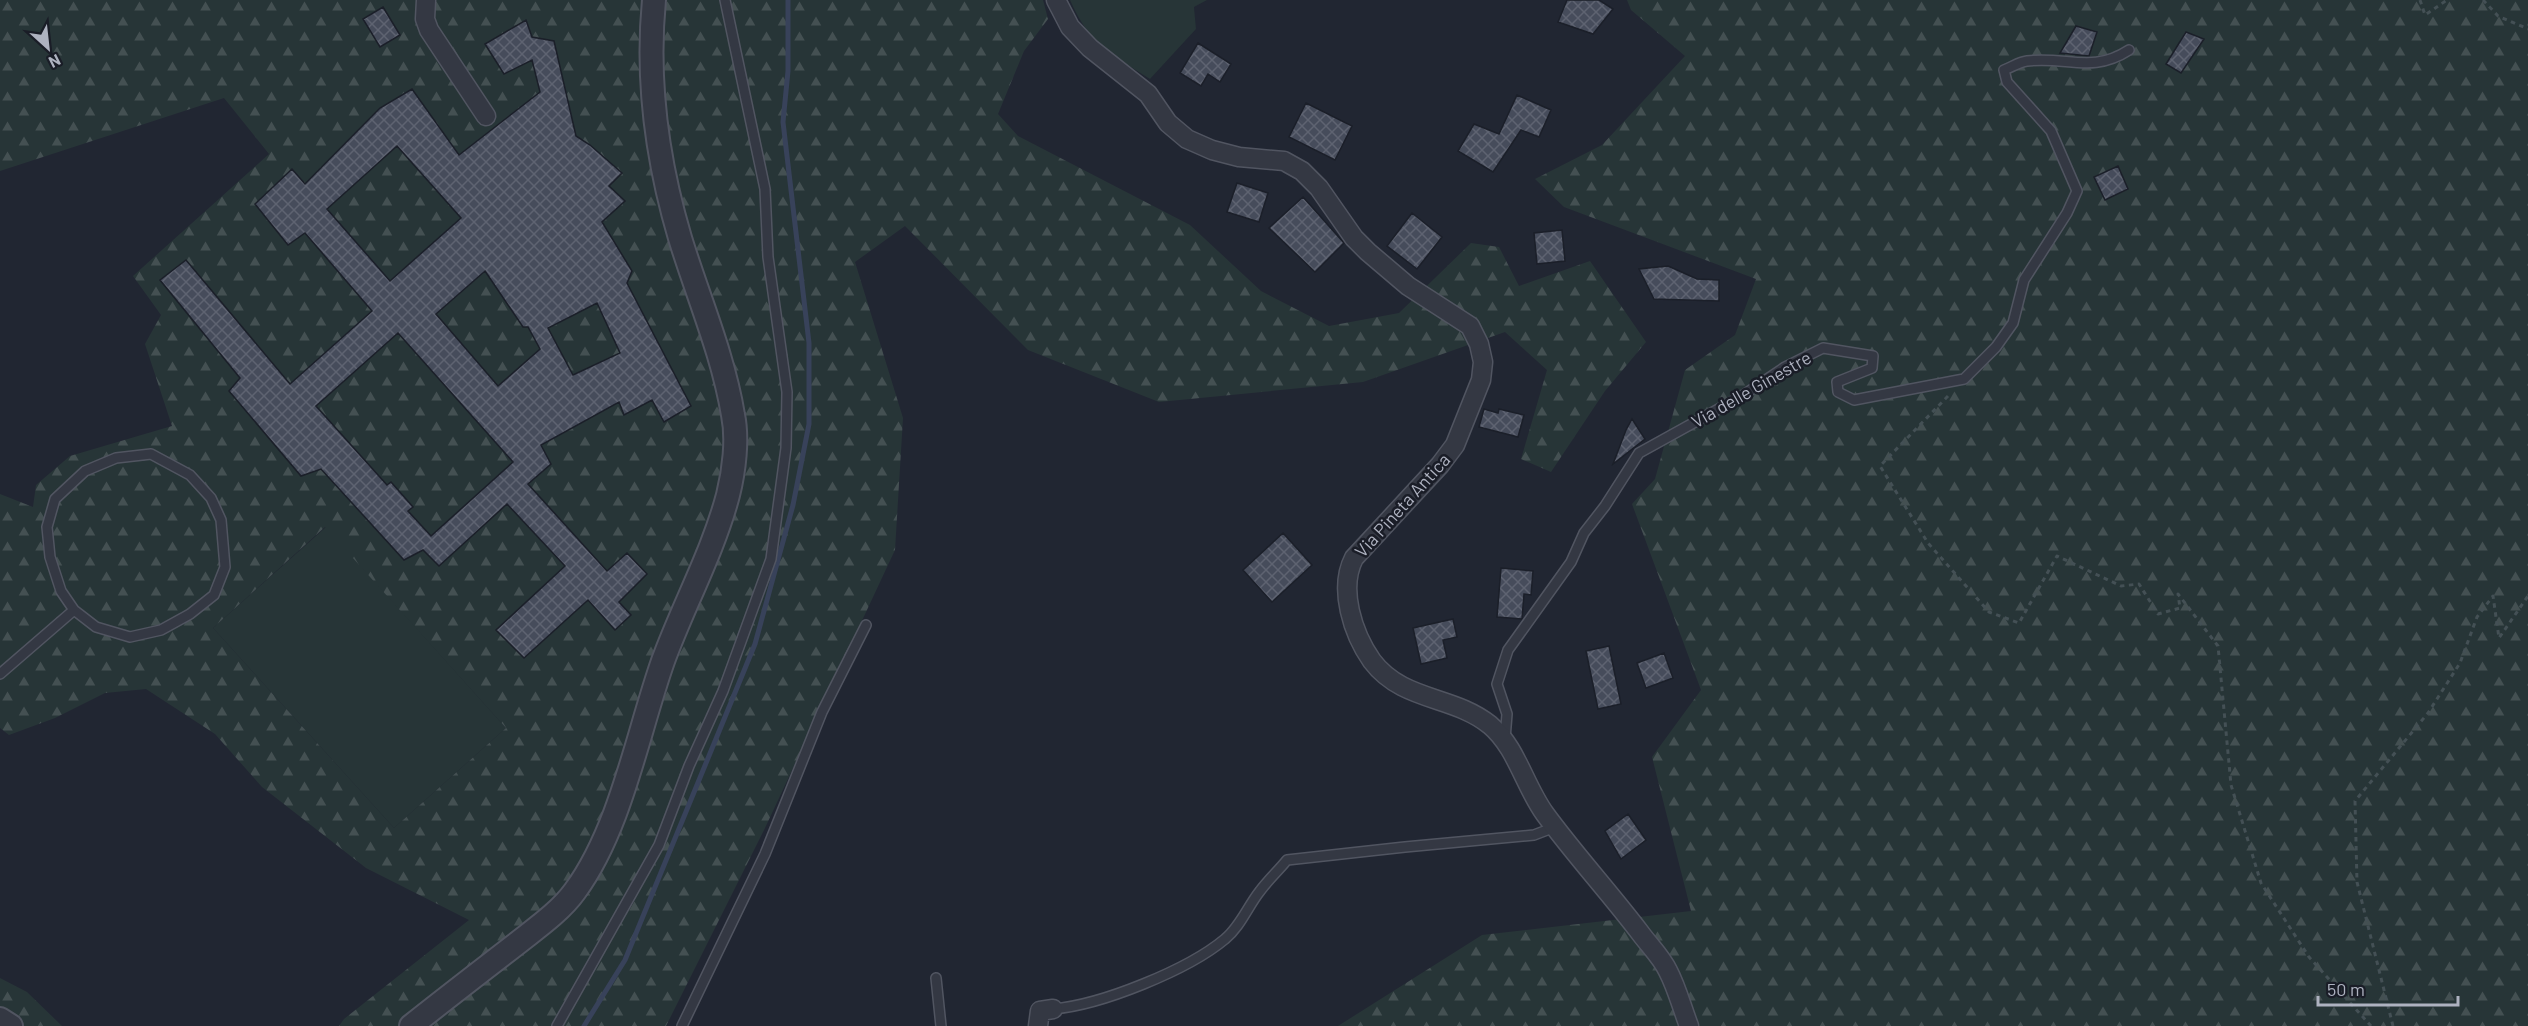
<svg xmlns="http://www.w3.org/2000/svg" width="2528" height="1026" font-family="Barlow,sans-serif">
	<defs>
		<pattern id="forest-firs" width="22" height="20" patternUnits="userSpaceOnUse" patternTransform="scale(1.5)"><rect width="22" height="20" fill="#273537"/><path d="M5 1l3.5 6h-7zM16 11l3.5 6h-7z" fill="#445052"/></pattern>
		<pattern id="building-cross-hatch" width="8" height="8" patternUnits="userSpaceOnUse" patternTransform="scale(1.5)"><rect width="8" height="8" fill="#464c5b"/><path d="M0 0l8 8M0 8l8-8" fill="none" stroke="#5e6371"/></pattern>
	</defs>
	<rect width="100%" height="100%" fill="#212632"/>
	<!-- grass -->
	<path fill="#273537" d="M 1070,0 L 1207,0 L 1194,7 L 1196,29 L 1150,79 C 1111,54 1089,44 1070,0 Z
		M 326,527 L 506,728 L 394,828 L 213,628 Z"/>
	<!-- forest -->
	<path fill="url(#forest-firs)" fill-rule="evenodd" d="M 0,0 L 1043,0 L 1048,19 L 1024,51 L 998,114 L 1018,136 L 1190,225 L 1261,291 L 1329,326 L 1399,313 L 1471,243 L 1499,247 L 1519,286 L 1590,261 L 1646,342 L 1605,391 L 1551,472 L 1521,459 L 1547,370 L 1505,332 L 1363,382 L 1159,402 L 1028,350 L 905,226 L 855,262 L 903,418 L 895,550 L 765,828 L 666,1026 L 339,1026 L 344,1019 L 469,920 L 366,868 L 262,787 L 215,734 L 146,689 L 105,693 L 55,718 L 9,735 L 0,728 L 0,494 L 33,507 L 36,485 L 70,456 L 172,426 L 145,344 L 161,315 L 133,276 L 269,154 L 224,98 L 0,171 ZM 325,527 L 506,728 L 394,828 L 213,628 Z
		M 1627,0 L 2528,0 L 2528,1026 L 1338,1026 L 1482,935 L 1691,911 L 1652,757 L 1701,690 L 1632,504 L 1655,479 L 1685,370 L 1735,335 L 1756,279 L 1564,207 L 1535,179 L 1602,145 L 1685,56 L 1631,10 Z
		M 0,978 L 27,992 L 62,1026 L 0,1026 Z"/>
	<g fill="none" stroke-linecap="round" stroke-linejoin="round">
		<!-- stream -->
		<path stroke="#38425a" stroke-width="5" d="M 584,1026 L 625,960 L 755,644 L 793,505 L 809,424 L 809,343 L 783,122 L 788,71 L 788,0"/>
	</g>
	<!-- building -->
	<path fill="url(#building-cross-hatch)" stroke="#1b1f29" stroke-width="1.5" fill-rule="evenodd" d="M 1567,0 L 1599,0 L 1613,9 L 1593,34 L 1558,22 Z
		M 383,7 L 400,35 L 380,47 L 363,19 Z
		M 526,20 L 532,37 L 554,41 L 576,136 L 590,145 L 622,173 L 609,186 L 625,201 L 602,222 L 632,271 L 627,283 L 691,406 L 664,422 L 652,400 L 624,415 L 619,402 L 541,445 L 551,464 L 528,484 L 607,571 L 627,553 L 647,574 L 619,602 L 631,615 L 615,630 L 588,600 L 524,658 L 496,630 L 565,566 L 507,504 L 439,566 L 423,550 L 404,560 L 321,469 L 301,476 L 229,391 L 240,378 L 160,280 L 186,260 L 290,384 L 372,311 L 305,233 L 288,245 L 255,204 L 292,169 L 305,184 L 380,108 L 412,89 L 459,155 L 540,92 L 532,60 L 504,74 L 485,44 ZM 397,146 L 461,218 L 390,281 L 327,209 ZM 485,271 L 523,327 L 528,327 L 540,349 L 498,386 L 436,314 ZM 597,303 L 620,353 L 573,375 L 548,328 ZM 398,333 L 513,462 L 431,536 L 408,511 L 413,507 L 391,482 L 387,485 L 316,406 Z
		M 2076,26 L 2097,32 L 2089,56 L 2060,53 Z
		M 2186,32 L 2204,39 L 2181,73 L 2166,64 Z
		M 1198,43 L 1231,64 L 1220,82 L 1208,74 L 1201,86 L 1180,73 Z
		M 1517,95 L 1551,110 L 1539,137 L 1521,130 L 1493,172 L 1458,151 L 1474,124 L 1499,134 Z
		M 1306,103 L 1352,126 L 1335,160 L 1289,137 Z
		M 2118,166 L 2128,189 L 2105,200 L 2094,177 Z
		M 1237,183 L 1268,193 L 1259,222 L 1227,212 Z
		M 1303,197 L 1344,243 L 1315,272 L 1269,228 Z
		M 1412,213 L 1442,237 L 1417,269 L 1387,246 Z
		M 1562,230 L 1565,261 L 1537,264 L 1534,233 Z
		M 1668,266 L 1697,279 L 1719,280 L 1719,301 L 1654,299 L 1639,269 Z
		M 1484,409 L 1498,413 L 1499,409 L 1524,415 L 1518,437 L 1479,427 Z
		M 1632,419 L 1645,439 L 1613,464 L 1626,430 Z
		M 1283,533 L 1312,565 L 1272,602 L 1243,570 Z
		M 1501,568 L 1533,571 L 1531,595 L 1524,594 L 1522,619 L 1497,617 Z
		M 1453,619 L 1457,637 L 1443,640 L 1447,658 L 1421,664 L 1413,628 Z
		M 1609,646 L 1621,704 L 1598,709 L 1586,651 Z
		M 1664,653 L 1673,678 L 1646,688 L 1637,663 Z
		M 1628,814 L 1646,840 L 1621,859 L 1605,831 Z"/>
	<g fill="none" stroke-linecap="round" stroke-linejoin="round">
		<!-- service casing -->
		<g stroke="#515561" stroke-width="12">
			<path id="service" d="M 151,454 L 190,475 L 211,498 L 221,520 L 225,567 L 214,595 L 190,614 L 161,630 L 130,637 L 96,627 L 74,610 L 61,591 L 50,557 L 47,527 L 55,499 L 85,471 L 116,458 Z
				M 0,674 L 74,610
				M 1505,739 L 1507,714 L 1497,684 L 1508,650 L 1571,562 L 1584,533 L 1605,506 L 1639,453 L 1742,396 L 1785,367 L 1823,348 L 1873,356 L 1872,368 L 1837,382 L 1838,392 L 1854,400 L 1964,379 L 1996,347 L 2013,323 L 2024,280 L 2067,213 L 2077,191 L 2051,131 L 2007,82 L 2004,70 C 2012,67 2019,62 2027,61 C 2067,56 2092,74 2129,50
				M 936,978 L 941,1026
				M 1053,1009 C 1101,1005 1188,970 1225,939 C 1240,927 1248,906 1260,891 C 1268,880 1278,871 1287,860 L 1405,847 L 1534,835 L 1555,827
				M 557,1026 L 659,845 L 689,766 L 723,691 L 771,559 L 786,448 L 787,392 L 768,257 L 765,189 L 725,0
				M 682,1026 L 765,854 L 822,712 L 866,625"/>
		</g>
		<!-- minor casing -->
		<g stroke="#515561" stroke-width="21">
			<path id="minor" d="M 426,0 L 425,19 L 429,30 L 486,116
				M 1056,0 L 1070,27 L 1090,48 L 1148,94 L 1168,123 L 1187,139 L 1212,150 L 1239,157 L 1284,161 L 1302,171 L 1319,188 L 1354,238 L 1368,252 L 1408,286 L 1470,326 L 1479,344 L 1483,362 L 1481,380 L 1455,445 L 1440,465 L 1354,558 C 1338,589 1353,634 1372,661 C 1403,702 1453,695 1490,725 C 1517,748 1524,785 1545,814 C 1575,855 1610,893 1641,934 C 1650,946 1662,958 1668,971 C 1677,988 1682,1008 1689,1026
				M 1038,1026 L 1040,1011 L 1053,1009"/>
		</g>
		<!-- tertiary casing -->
		<g stroke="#515561" stroke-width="26">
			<path id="tertiary" d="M 0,1019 L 11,1026
				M 411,1026 C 445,999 480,972 515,945 C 535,929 560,912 575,891 C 621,828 637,735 663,661 C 683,606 713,552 728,495 C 734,471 738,439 733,415 C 723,354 698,297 680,238 C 657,160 646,82 654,0"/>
		</g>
		<!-- path -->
		<path stroke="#445055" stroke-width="3" stroke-dasharray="4.5 4.5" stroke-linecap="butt" d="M 2420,0 L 2425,15 L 2447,0
			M 2483,0 L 2498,16 L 2528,29
			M 1948,396 L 1880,466 L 1928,543 L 1989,612 L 2019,623 L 2057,556 L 2121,586 L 2139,584 L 2158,614 L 2180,608 L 2178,594 L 2218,646 L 2231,785 L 2261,883 L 2309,957 L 2371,1026
			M 2393,1026 L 2357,882 L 2355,801 L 2428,713 L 2460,663 L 2477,617 L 2493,596 L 2499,638 L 2528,596"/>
		<!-- service -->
		<use href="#service" stroke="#343843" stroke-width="9"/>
		<!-- minor -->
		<use href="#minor" stroke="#343843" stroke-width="18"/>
		<!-- tertiary -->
		<use href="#tertiary" stroke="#343843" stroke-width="22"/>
	</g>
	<g text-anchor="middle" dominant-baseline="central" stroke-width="5" stroke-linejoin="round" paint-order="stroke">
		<!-- street labels -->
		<g font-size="18" fill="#aeb2c0" stroke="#1a1d27">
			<text transform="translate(1751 389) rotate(-30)">Via delle Ginestre</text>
			<text transform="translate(1402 505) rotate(-48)">Via Pineta Antica</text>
		</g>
	</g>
	<!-- north arrow -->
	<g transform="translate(48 48) rotate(153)" stroke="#1a1d27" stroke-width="4.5" paint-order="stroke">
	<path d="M0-4.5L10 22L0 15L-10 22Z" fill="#aeb2c0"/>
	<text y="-9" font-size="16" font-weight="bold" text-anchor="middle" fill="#aeb2c0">N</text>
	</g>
	<!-- scale -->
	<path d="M2318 996v9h140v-9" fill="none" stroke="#aeb2c0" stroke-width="3"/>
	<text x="2327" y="996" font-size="18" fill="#aeb2c0" stroke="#1a1d27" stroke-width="4.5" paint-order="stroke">50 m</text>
</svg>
